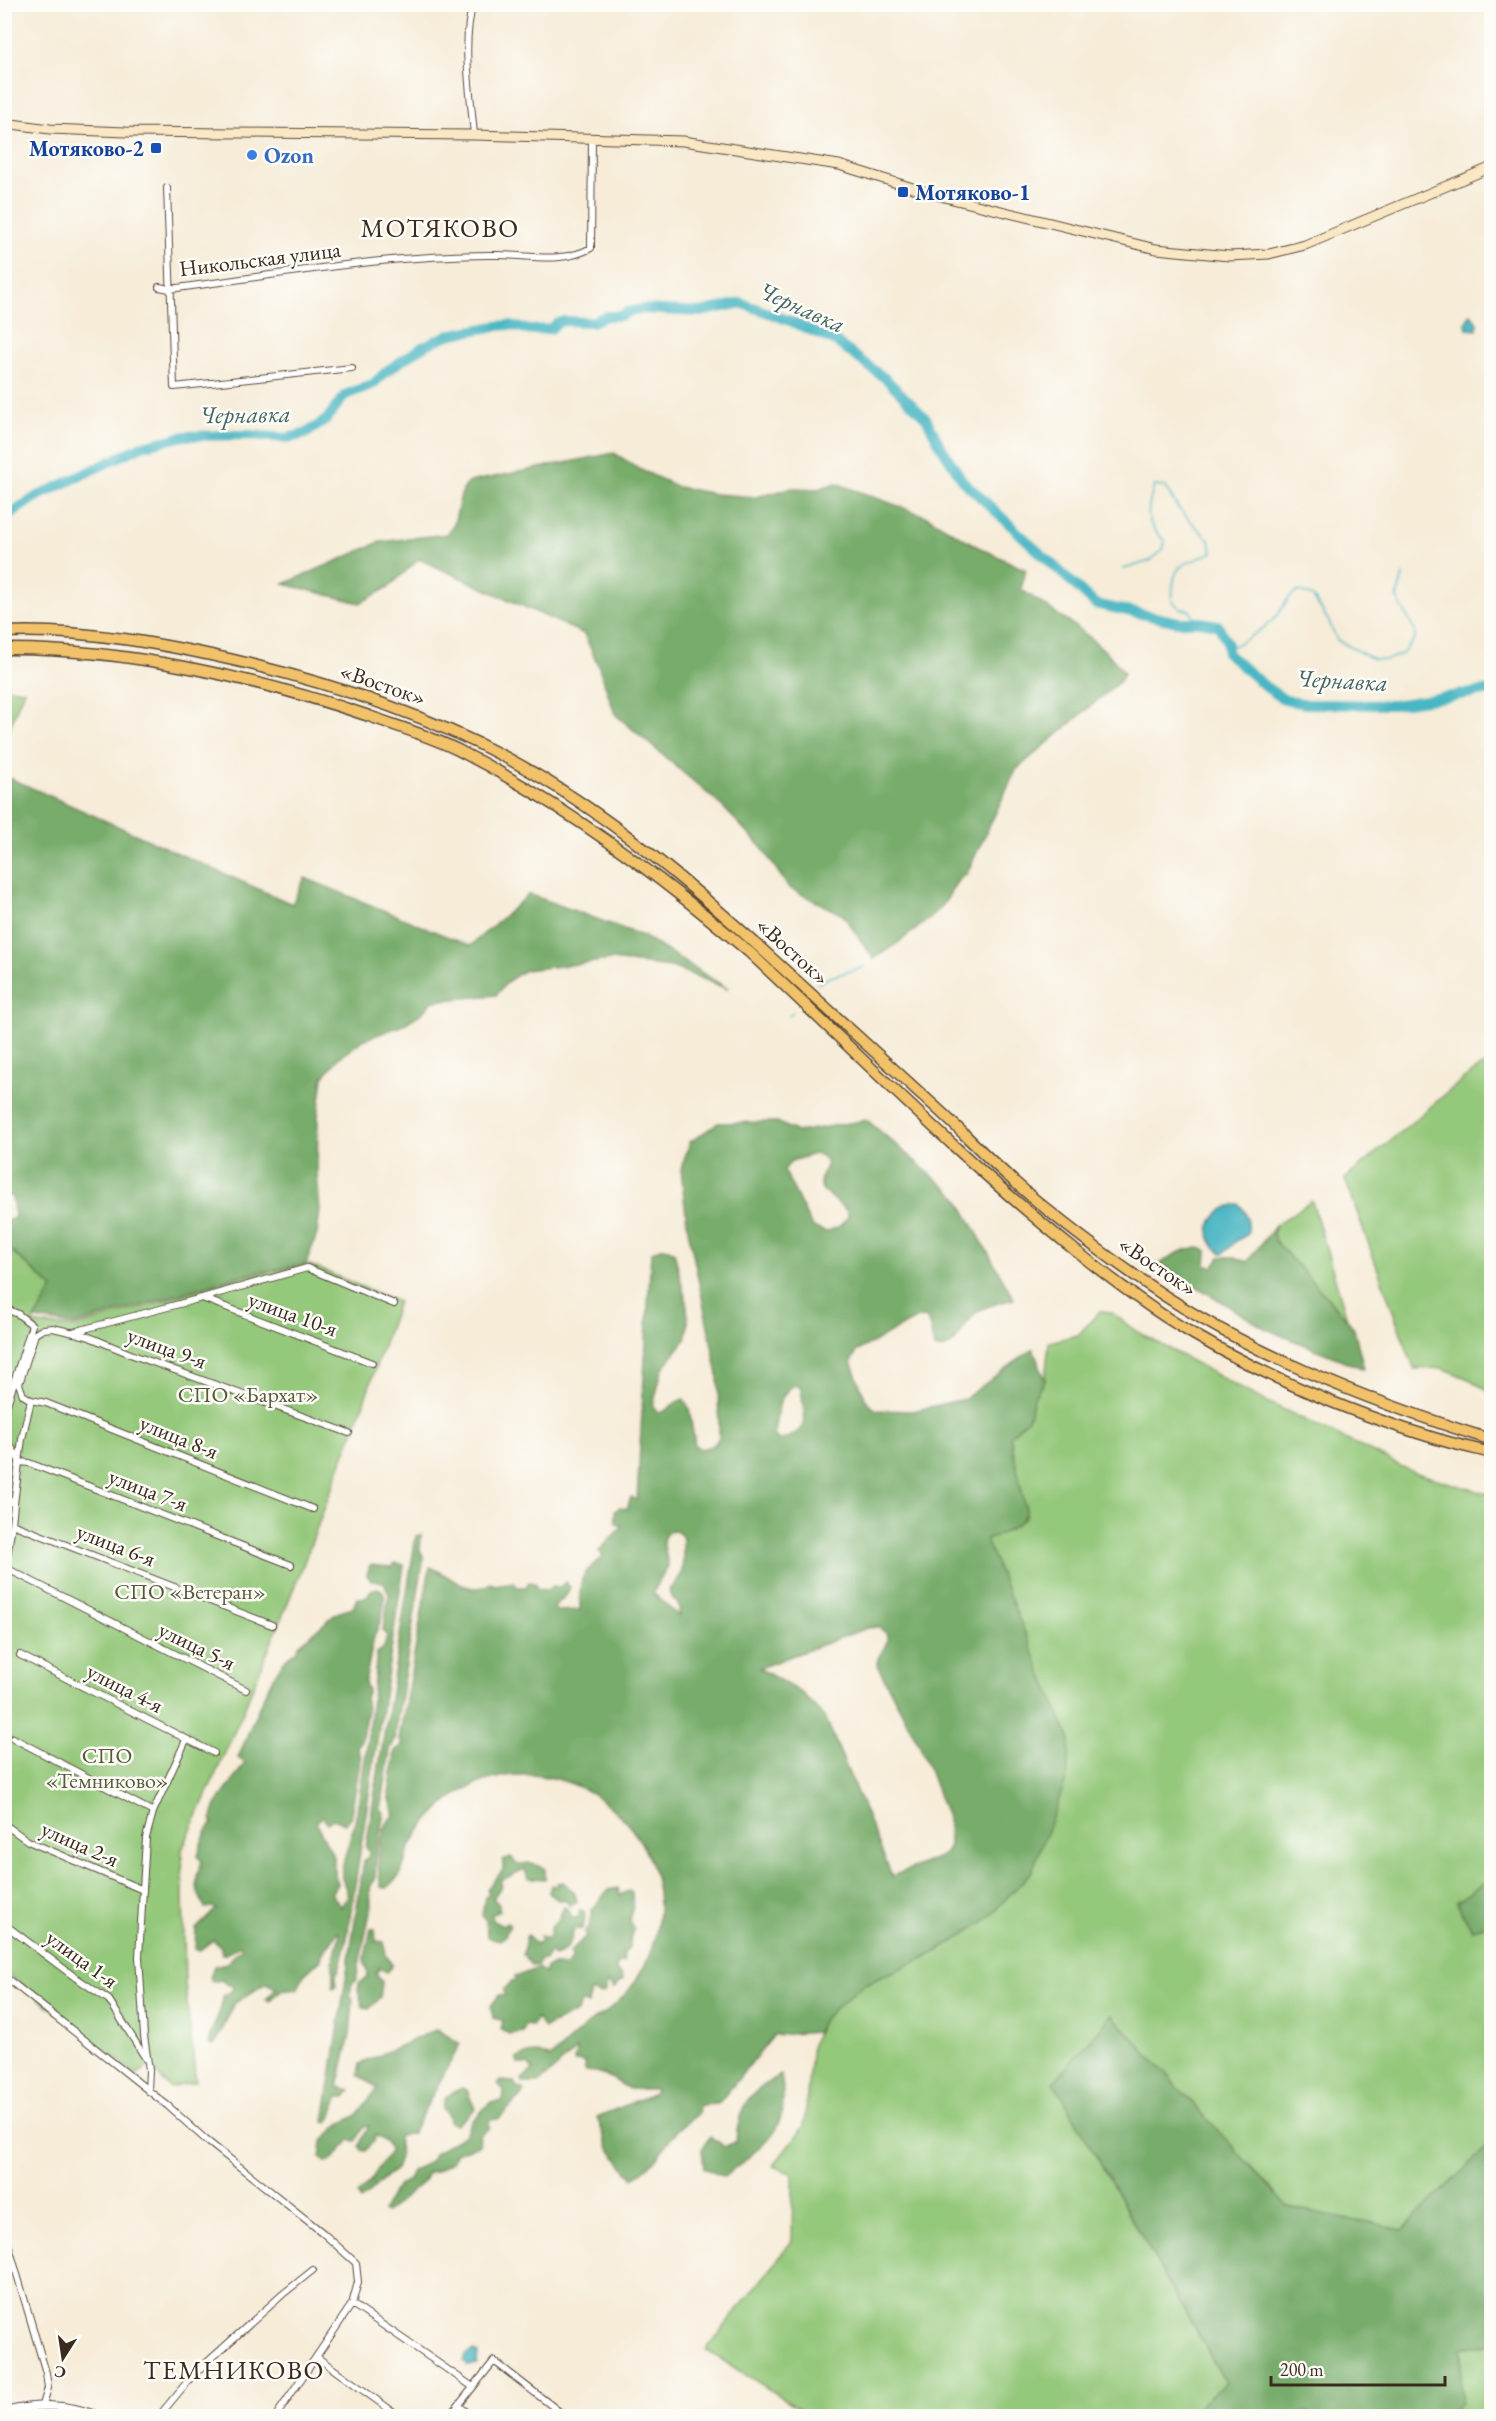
<svg xmlns="http://www.w3.org/2000/svg" width="1496" height="2421" font-family="'EB Garamond',serif">
	<rect width="100%" height="100%" fill="#fdfcf7"/>
	<filter id="ink" filterUnits="userSpaceOnUse"><feTurbulence type="fractalNoise" baseFrequency=".0167" numOctaves="2"/><feDisplacementMap in="SourceGraphic" scale="12" xChannelSelector="R" yChannelSelector="G"/><feConvolveMatrix kernelMatrix="1 2 1 2 8 2 1 2 1" color-interpolation-filters="sRGB"/></filter>
	<filter id="wash" filterUnits="userSpaceOnUse"><feTurbulence type="fractalNoise" baseFrequency=".008" numOctaves="4" result="noise"/><feDisplacementMap in="SourceGraphic" scale="24" xChannelSelector="R" yChannelSelector="G"/><feGaussianBlur stdDeviation="1.35" result="paint"/><feColorMatrix in="noise" values="0 0 0 0 0 0 0 0 0 0 0 0 0 0 0 0 0 1.4 0 .05"/><feComposite in="paint" operator="in"/></filter>
	<g filter="url(#wash)">
		<rect width="100%" height="100%" fill="#f6ecd8"/>
		<!-- green -->
		<path fill="#94c87a" stroke="#68794c" stroke-width="1.5" d="M 5,688 L 24,690 L 5,740 L 4,688 Z
			M 1491,1060 L 1491,1393 L 1471,1380 L 1442,1368 L 1414,1369 L 1345,1179 L 1461,1081 Z
			M 1312,1201 L 1347,1319 L 1275,1241 L 1273,1234 L 1276,1225 Z
			M 4,1245 L 53,1288 L 32,1325 L 34,1327 L 35,1324 L 75,1327 L 242,1277 L 310,1265 L 398,1302 L 362,1408 L 300,1573 L 239,1721 L 182,1850 L 185,1984 L 196,2082 L 170,2088 L 149,2066 L 136,2075 L 5,1972 Z
			M 1100,1311 L 1111,1312 L 1133,1329 L 1253,1395 L 1413,1472 L 1491,1495 L 1491,1878 L 1456,1902 L 1472,1929 L 1491,1923 L 1491,2147 L 1487,2147 L 1402,2230 L 1288,2207 L 1112,2015 L 1054,2082 L 1226,2384 L 1187,2416 L 812,2416 L 706,2350 L 792,2241 L 793,2174 L 773,2166 L 804,2126 L 812,2043 L 823,2019 L 861,1986 L 937,1952 L 985,1921 L 1032,1871 L 1070,1740 L 985,1540 L 1006,1530 L 1025,1517 L 1026,1510 L 1010,1436 L 1028,1419 L 1034,1397 L 1045,1380 L 1049,1342 L 1078,1335 Z
			M 1491,2345 L 1491,2416 L 1446,2416 L 1461,2403 L 1461,2347 Z"/>
		<!-- forest -->
		<path fill="#77ac6a" stroke="#596b44" stroke-width="1.5" fill-rule="evenodd" d="M 614,453 L 641,470 L 678,487 L 715,494 L 756,497 L 793,488 L 818,489 L 836,483 L 928,517 L 978,547 L 1026,570 L 1021,589 C 1055,614 1099,637 1124,673 L 1120,681 L 1016,770 L 967,873 C 954,880 951,895 942,906 C 928,923 893,946 874,959 L 843,915 L 789,888 L 762,848 L 721,805 L 615,714 L 599,667 L 584,634 L 419,559 L 389,587 L 360,603 L 284,584 L 380,542 L 447,534 C 461,520 454,498 469,482 Z
			M 5,776 L 292,904 L 305,878 L 470,946 L 529,894 L 643,936 L 728,989 L 672,967 L 611,960 L 525,970 L 508,981 L 496,995 L 433,1001 L 422,1013 L 401,1026 L 363,1040 L 340,1057 L 323,1077 L 318,1117 L 317,1173 L 320,1211 L 317,1234 L 306,1264 L 242,1275 L 74,1325 L 35,1319 L 53,1288 L 5,1245 L 5,1221 L 15,1218 L 12,1197 L 4,1194 Z
			M 867,1120 L 957,1197 L 1014,1299 C 1003,1302 988,1305 978,1311 C 961,1322 960,1353 935,1348 C 930,1338 933,1327 925,1317 L 917,1318 L 857,1351 L 851,1362 L 865,1398 L 870,1405 L 877,1410 L 913,1411 L 964,1399 L 1033,1349 L 1045,1380 L 1034,1397 L 1028,1419 L 1010,1436 L 1026,1510 C 1022,1528 1000,1533 986,1540 L 1070,1740 L 1067,1778 L 1032,1871 L 985,1921 L 937,1952 L 861,1986 L 823,2019 L 817,2032 L 774,2035 L 718,2104 L 699,2105 L 698,2114 L 678,2129 L 654,2161 L 633,2179 L 608,2147 L 597,2117 L 655,2093 L 656,2089 L 629,2089 L 611,2078 L 597,2072 L 585,2071 L 585,2062 L 574,2061 L 577,2049 L 539,2083 L 523,2083 L 522,2079 L 533,2070 L 528,2064 L 518,2064 L 518,2058 C 531,2052 538,2051 550,2058 C 564,2047 577,2032 591,2022 C 597,2017 604,2014 610,2009 C 628,1994 643,1973 651,1950 C 692,1839 564,1732 461,1792 C 443,1803 424,1823 413,1841 C 407,1851 405,1864 400,1875 C 397,1879 391,1884 387,1888 L 381,1887 C 377,1867 377,1829 394,1815 L 389,1794 L 395,1752 L 403,1744 L 399,1739 L 430,1567 C 444,1572 461,1589 477,1588 C 482,1588 487,1585 491,1583 L 495,1585 L 514,1582 L 517,1587 L 526,1587 L 529,1582 L 535,1583 L 537,1589 L 547,1590 L 553,1586 L 560,1587 L 566,1582 L 570,1587 L 567,1594 L 553,1608 L 557,1611 L 580,1610 C 580,1579 578,1577 603,1556 L 599,1551 L 622,1526 L 616,1523 L 615,1511 L 620,1507 L 627,1509 L 631,1497 L 637,1500 L 651,1253 C 659,1247 665,1246 674,1252 L 687,1305 L 688,1325 L 685,1340 L 662,1370 L 653,1406 L 659,1413 C 668,1412 673,1401 684,1399 L 689,1408 L 695,1445 L 700,1449 C 709,1447 714,1446 719,1438 L 718,1375 L 687,1225 L 681,1169 L 690,1142 L 718,1123 L 777,1122 L 797,1132 ZM 815,1154 L 821,1155 L 827,1163 L 820,1181 L 822,1189 L 847,1211 L 848,1217 L 840,1226 L 826,1232 L 812,1227 L 784,1170 L 791,1161 ZM 794,1385 L 801,1388 L 805,1422 C 800,1432 788,1440 778,1440 L 774,1434 C 777,1417 777,1395 794,1385 ZM 676,1531 L 682,1536 L 683,1540 C 682,1560 687,1575 670,1588 C 668,1596 672,1598 678,1603 L 680,1617 L 653,1593 L 668,1566 L 663,1540 L 667,1532 ZM 878,1627 L 886,1633 C 891,1647 877,1651 877,1665 L 920,1746 L 948,1820 L 949,1845 L 946,1852 L 940,1857 L 892,1876 L 826,1719 L 803,1694 L 759,1668 L 867,1628 Z
			M 1276,1225 L 1273,1234 L 1275,1241 L 1347,1319 L 1354,1329 L 1364,1369 L 1266,1329 L 1160,1264 C 1173,1255 1192,1242 1207,1251 L 1206,1266 L 1213,1267 L 1220,1257 L 1235,1257 L 1247,1262 Z
			M 421,1535 L 420,1551 L 424,1557 L 397,1719 L 395,1739 L 390,1750 L 381,1809 L 384,1813 L 377,1848 L 375,1877 L 370,1888 L 371,1907 L 356,1980 L 352,1983 L 350,1995 L 353,1999 L 350,2035 L 338,2087 L 351,2090 L 346,2097 L 338,2097 L 332,2116 L 328,2123 L 324,2122 L 364,1861 L 369,1856 L 369,1850 L 366,1848 L 416,1536 Z
			M 395,1563 L 404,1565 L 347,1937 L 339,1970 L 336,1974 L 336,1986 L 333,1988 L 333,1962 L 340,1934 L 338,1932 L 322,1954 L 321,1959 L 304,1975 L 297,1989 L 280,1991 L 270,2001 L 266,1999 L 276,1988 L 266,1983 L 235,2003 L 216,2043 L 212,2045 L 208,2042 C 211,2026 223,2012 223,1996 L 232,1991 L 233,1986 L 226,1984 L 221,1980 L 212,1982 L 210,1978 L 214,1966 L 227,1963 L 242,1948 L 240,1945 L 226,1954 L 222,1954 L 221,1947 L 213,1940 L 200,1950 L 195,1949 L 196,1929 L 216,1909 L 214,1907 L 205,1908 C 196,1890 193,1880 202,1862 L 198,1856 C 201,1843 204,1833 213,1823 L 211,1820 L 216,1805 L 245,1763 L 238,1758 C 248,1736 274,1658 296,1652 L 299,1645 L 337,1613 L 353,1608 L 357,1598 L 366,1598 L 371,1590 L 377,1588 C 380,1589 383,1589 384,1594 C 386,1602 379,1630 374,1636 L 365,1683 L 368,1690 L 365,1698 L 367,1710 L 361,1742 L 357,1747 L 361,1757 L 350,1819 L 345,1824 L 333,1819 L 327,1823 L 323,1816 L 316,1823 L 334,1857 L 334,1874 L 338,1884 L 331,1893 L 341,1907 L 348,1895 L 342,1878 L 342,1868 L 356,1817 L 366,1754 L 377,1653 L 384,1648 L 387,1635 L 383,1630 L 389,1594 L 384,1582 L 371,1581 L 367,1575 L 370,1565 L 391,1567 Z
			M 511,1857 L 517,1865 L 528,1863 L 545,1868 L 545,1879 L 529,1878 L 524,1869 L 500,1881 L 502,1886 L 493,1898 L 499,1905 L 499,1910 L 492,1915 L 493,1921 L 503,1926 L 507,1922 L 510,1925 L 504,1937 L 500,1940 L 487,1937 L 486,1920 L 482,1916 L 485,1896 L 489,1894 L 487,1889 L 503,1870 L 503,1860 Z
			M 1491,1878 L 1491,1923 L 1472,1929 L 1456,1902 Z
			M 563,1882 L 574,1892 L 577,1901 L 570,1906 L 565,1900 L 558,1900 L 549,1893 L 551,1885 L 557,1887 L 557,1883 Z
			M 618,1888 L 620,1895 L 629,1891 L 632,1893 L 633,1908 L 629,1920 L 634,1929 L 629,1947 L 623,1953 L 624,1962 L 617,1964 L 616,1971 L 621,1974 L 623,1979 L 613,1989 L 608,1982 L 604,1993 L 599,1994 L 591,1991 L 588,2004 L 581,2003 L 577,2012 L 544,2028 L 537,2019 L 531,2026 L 525,2025 L 523,2032 L 509,2034 L 501,2030 L 503,2020 L 493,2018 L 491,2006 L 499,1995 L 505,1996 L 504,1990 L 511,1982 L 516,1981 L 515,1977 L 538,1968 L 545,1973 L 546,1967 L 555,1965 L 566,1966 L 571,1960 L 570,1952 L 586,1936 L 585,1931 L 589,1927 L 592,1910 L 608,1890 Z
			M 564,1907 L 569,1910 L 572,1918 L 579,1917 L 579,1910 L 584,1911 L 585,1920 L 582,1929 L 574,1929 C 571,1943 568,1951 554,1956 L 551,1952 L 545,1960 L 540,1959 L 538,1965 L 532,1966 L 523,1955 L 526,1937 L 528,1935 L 535,1944 L 541,1941 L 540,1936 L 549,1939 L 552,1925 L 558,1921 Z
			M 371,1929 L 375,1929 L 376,1941 L 384,1942 L 386,1955 L 392,1965 L 387,1972 L 379,1968 L 376,1974 L 382,1982 L 380,1998 L 370,2008 L 363,2007 L 358,1991 L 359,1983 L 367,1978 L 368,1973 L 364,1961 Z
			M 1112,2015 L 1288,2207 L 1402,2230 L 1487,2147 L 1491,2147 L 1491,2345 L 1461,2347 L 1461,2403 L 1446,2416 L 1311,2416 L 1304,2412 L 1300,2416 L 1187,2416 L 1226,2383 L 1054,2082 Z
			M 437,2029 L 460,2044 L 412,2133 L 398,2136 L 400,2153 L 395,2170 C 382,2177 372,2191 360,2201 L 358,2195 L 371,2180 L 391,2150 L 385,2141 L 375,2135 L 374,2141 L 365,2151 L 361,2150 L 359,2146 L 369,2126 L 364,2127 L 356,2141 L 350,2140 L 330,2162 L 326,2162 L 320,2158 L 322,2142 L 340,2124 L 356,2116 L 378,2088 L 358,2075 L 360,2064 Z
			M 781,2075 C 792,2134 763,2143 724,2177 L 704,2168 L 702,2149 L 710,2136 L 724,2147 L 736,2141 C 739,2103 749,2093 781,2075 Z
			M 500,2081 L 514,2082 L 517,2087 L 524,2090 L 522,2095 L 498,2119 L 489,2120 L 489,2128 L 480,2135 L 479,2145 L 455,2153 L 453,2161 L 436,2171 L 428,2172 L 424,2181 L 386,2213 L 383,2211 C 390,2198 394,2185 409,2180 L 412,2170 L 430,2162 L 433,2154 L 465,2135 L 470,2123 L 491,2102 L 503,2101 L 504,2090 L 498,2084 Z
			M 462,2088 L 467,2090 L 475,2109 L 456,2125 L 449,2122 L 448,2115 L 442,2109 C 442,2097 452,2092 462,2088 Z"/>
		<!-- water -->
		<path fill="#48b6c3" stroke="#427070" stroke-width="1.5" d="M 1471,314 L 1477,323 L 1477,330 L 1467,329 L 1466,322 Z
			M 1239,1204 C 1248,1214 1249,1221 1248,1234 L 1236,1241 L 1223,1254 C 1196,1236 1212,1208 1239,1204 Z
			M 473,2351 L 478,2353 L 477,2364 L 468,2366 L 464,2362 C 465,2355 466,2353 473,2351 Z"/>
		<g fill="none" stroke-linecap="round" stroke-linejoin="round">
			<!-- stream -->
			<path stroke="#48b6c3" stroke-width="1.5" d="M 1124,569 L 1150,561 L 1163,550 L 1165,541 C 1143,522 1147,511 1154,486 L 1165,487 L 1178,508 L 1210,541 L 1212,552 C 1182,568 1173,558 1172,601 L 1181,609 L 1189,610 L 1197,622
				M 1227,649 C 1244,641 1261,632 1275,618 C 1286,607 1282,600 1299,591 L 1313,597 L 1328,620 L 1337,640 L 1373,659 L 1386,660 L 1402,654 L 1415,639 L 1415,631 L 1397,598 L 1403,575
				M 818,984 L 827,978 L 864,967
				M 789,1016 L 793,1012"/>
			<!-- river -->
			<path stroke="#48b6c3" stroke-width="10" d="M 4,519 L 34,498 L 142,446 L 185,436 L 249,435 L 287,438 L 305,434 L 326,420 L 345,395 L 373,384 L 388,370 L 424,346 L 448,335 L 496,326 L 510,325 L 530,330 L 551,329 L 557,323 L 564,321 L 591,322 L 607,316 L 622,316 L 627,312 L 643,309 L 701,312 L 741,303 L 790,321 L 836,342 L 886,379 L 926,418 L 940,445 L 963,481 L 1095,604 L 1178,622 L 1200,622 L 1218,625 L 1227,642 L 1227,653 L 1266,687 L 1285,700 L 1306,704 L 1393,705 L 1492,690"/>
		</g>
	</g>
	<g filter="url(#ink)">
		<g fill="none" stroke-linecap="round" stroke-linejoin="round">
			<!-- minor casing -->
			<g stroke="#57473a" stroke-width="8">
				<path id="minor" d="M 473,4 C 461,43 471,95 474,135
					M 167,188 L 174,387 L 352,368
					M 159,287 L 170,289 C 279,275 388,254 497,255 C 528,255 563,264 591,248 L 592,137
					M 202,1298 L 372,1363
					M 4,1308 L 18,1314 L 32,1325 L 4,1414
					M 73,1332 L 202,1298 L 307,1268 L 394,1304
					M 31,1400 L 46,1403 L 313,1509
					M 4,1435 L 20,1462 L 29,1463 L 291,1565
					M 4,1497 L 14,1504 L 12,1524 L 272,1625
					M 14,1504 L 22,1439 L 31,1400 L 23,1395 L 19,1384 L 35,1334 L 43,1329 L 53,1328 L 87,1336 L 133,1355 L 349,1433
					M 4,1567 L 246,1690
					M 4,1577 L 12,1524
					M 20,1655 L 214,1753
					M 13,1738 L 153,1812
					M 4,1824 L 28,1841 L 143,1890
					M 4,1924 L 72,1975 L 109,2000 L 146,2059
					M 4,1976 L 168,2106 L 206,2140 L 323,2233 L 356,2263 L 358,2282 L 352,2304 L 276,2416
					M 148,2091 L 149,2070 L 144,2036 L 139,1957 L 146,1838 L 153,1812 L 186,1740
					M 4,2230 L 46,2373 L 48,2388 L 43,2405
					M 352,2304 L 473,2387
					M 318,2358 L 399,2416
					M 459,2406 L 472,2416
					M 159,2416 L 193,2375 L 283,2294 L 313,2270
					M 450,2416 L 494,2361 L 565,2416"/>
			</g>
			<!-- tertiary casing -->
			<g stroke="#57473a" stroke-width="10">
				<path id="tertiary" d="M 4,2412 C 38,2404 65,2403 98,2416"/>
			</g>
			<!-- secondary casing -->
			<g stroke="#57473a" stroke-width="11">
				<path id="secondary" d="M 4,123 L 50,129 L 126,132 L 474,135 L 683,141 L 839,165 L 932,194 L 1156,249 L 1229,256 L 1269,254 L 1305,245 L 1492,167"/>
			</g>
			<!-- trunk casing -->
			<g stroke="#57473a" stroke-width="13">
				<path id="trunk" d="M 4,632 C 82,628 170,645 246,663 C 336,685 425,714 507,758 C 606,811 694,887 777,963 C 828,1010 880,1056 931,1103 C 957,1126 981,1152 1007,1175 C 1045,1210 1087,1242 1130,1272 C 1239,1351 1365,1400 1492,1440
					M 4,649 C 124,648 257,678 369,716 C 399,727 430,736 458,750 C 564,804 659,875 749,952 C 857,1052 960,1159 1076,1251 C 1114,1281 1153,1311 1195,1335 C 1269,1378 1352,1413 1434,1438 C 1453,1444 1472,1448 1492,1453"/>
			</g>
			<!-- minor -->
			<use href="#minor" stroke="#fff" stroke-width="6"/>
			<!-- tertiary -->
			<use href="#tertiary" stroke="#fff" stroke-width="8"/>
			<!-- secondary -->
			<use href="#secondary" stroke="#fae7c3" stroke-width="9"/>
			<!-- trunk -->
			<use href="#trunk" stroke="#f2c26a" stroke-width="10"/>
		</g>
	</g>
	<!-- markers -->
	<g fill="#1a4fb4" stroke="#fdfcf7" stroke-width="2">
		<rect x="150" y="142" width="12" height="12" rx="3"/>
		<rect x="897" y="186" width="12" height="12" rx="3"/>
	</g>
	<circle fill="#3f7fe0" stroke="#fdfcf7" stroke-width="2" cx="252" cy="155" r="6"/>
	<g text-anchor="middle" dominant-baseline="central" stroke-width="5" stroke-linejoin="round" paint-order="stroke">
		<!-- transit labels -->
		<g font-size="22" font-weight="bold" fill="#164399" stroke="#fdfcf7" text-anchor="end">
			<text x="144" y="148">Мотяково-2</text>
			<text x="915" y="192" text-anchor="start">Мотяково-1</text>
		</g>
		<!-- shop labels -->
		<g font-size="22" font-weight="bold" fill="#366cbe" stroke="#fdfcf7" text-anchor="start">
			<text x="264" y="155">Ozon</text>
		</g>
		<!-- street labels -->
		<g font-size="22" fill="#3b2a1e" stroke="#fdfcf7">
			<text transform="translate(260 259) rotate(-7)">Никольская улица</text>
			<text transform="translate(383 684) rotate(19)">«Восток»</text>
			<text transform="translate(793 951) rotate(42)">«Восток»</text>
			<text transform="translate(1158 1266) rotate(34)">«Восток»</text>
			<text transform="translate(293 1314) rotate(20)">улица 10-я</text>
			<text transform="translate(167 1348) rotate(20)">улица 9-я</text>
			<text transform="translate(179 1437) rotate(22)">улица 8-я</text>
			<text transform="translate(148 1490) rotate(21)">улица 7-я</text>
			<text transform="translate(116 1545) rotate(21)">улица 6-я</text>
			<text transform="translate(197 1646) rotate(26)">улица 5-я</text>
			<text transform="translate(125 1688) rotate(27)">улица 4-я</text>
			<text transform="translate(80 1844) rotate(24)">улица 2-я</text>
			<text transform="translate(82 1959) rotate(36)">улица 1-я</text>
		</g>
		<!-- park labels -->
		<g font-size="22" fill="#56593a" stroke="#fdfcf7">
			<text x="248" y="1394">СПО «Бархат»</text>
			<text x="190" y="1591">СПО «Ветеран»</text>
			<text x="107" y="1755">СПО<tspan x="107" dy="25">«Темниково»</tspan></text>
		</g>
		<!-- water labels -->
		<g font-size="24" font-style="italic" fill="#406260" stroke="#fdfcf7">
			<text transform="translate(802 307) rotate(24)">Чернавка</text>
			<text transform="translate(245 414) rotate(-1)">Чернавка</text>
			<text transform="translate(1342 680) rotate(3)">Чернавка</text>
		</g>
		<!-- quarter labels -->
		<g font-size="26" letter-spacing="1.5" fill="#3b2a1e" stroke="#fdfcf7">
			<text x="440" y="228">МОТЯКОВО</text>
			<text x="234" y="2370">ТЕМНИКОВО</text>
		</g>
	</g>
	<!-- margin -->
	<rect width="1496" height="2421" fill="none" stroke="#fdfcf7" stroke-width="24"/>
	<!-- north arrow -->
	<g transform="translate(63 2358) rotate(192)" stroke="#fdfcf7" stroke-width="4.5" paint-order="stroke">
	<path d="M0-4.5L10 22L0 15L-10 22Z" fill="#3b2a1e"/>
	<text y="-9" font-size="16" font-weight="bold" text-anchor="middle" fill="#3b2a1e">С</text>
	</g>
	<!-- scale -->
	<path d="M1271 2376v9h174v-9" fill="none" stroke="#3b2a1e" stroke-width="3"/>
	<text x="1280" y="2376" font-size="18" fill="#3b2a1e" stroke="#fdfcf7" stroke-width="4.5" paint-order="stroke">200 m</text>
</svg>
